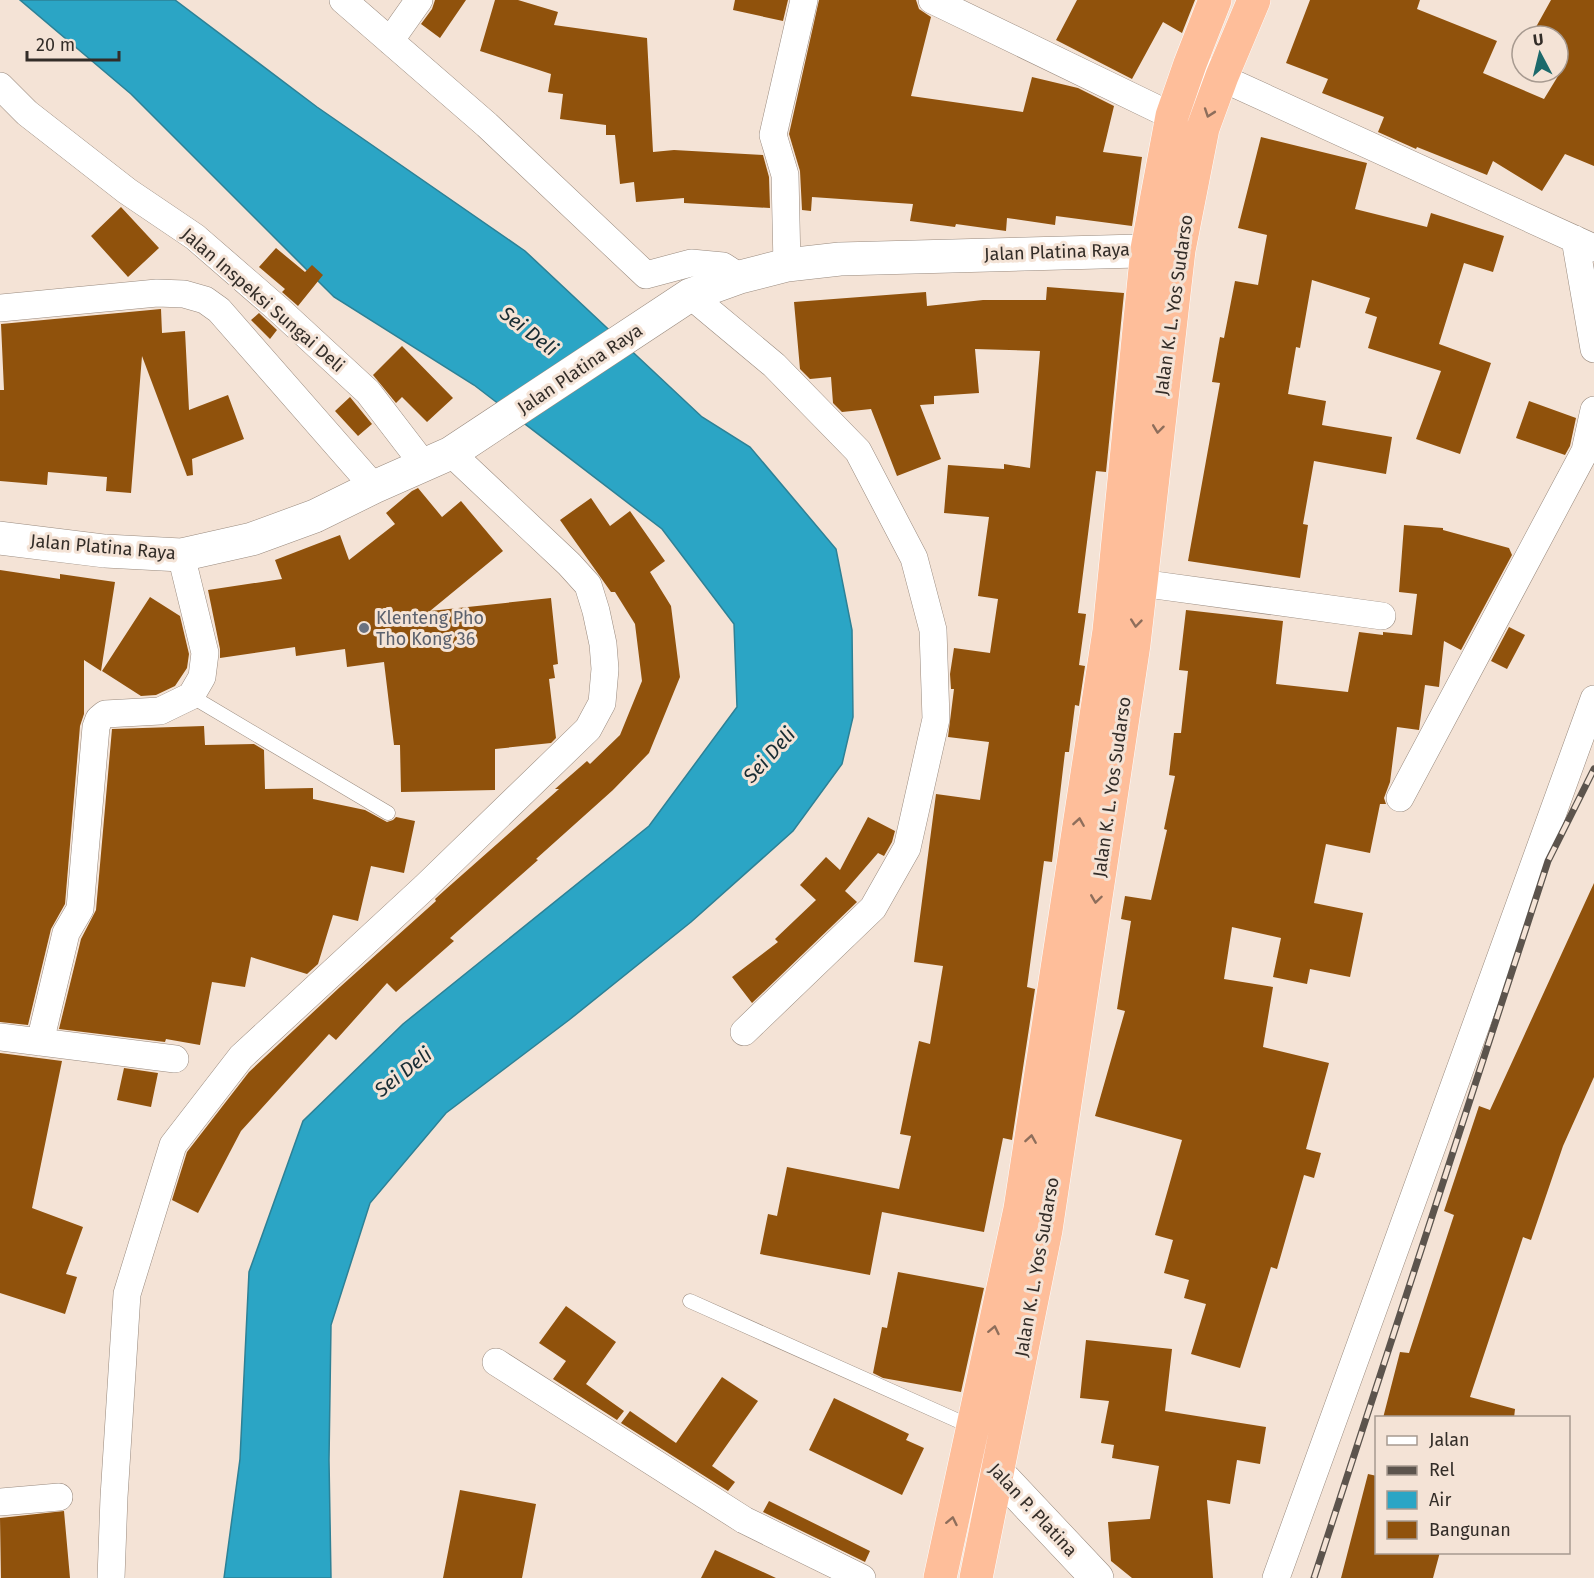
<svg xmlns="http://www.w3.org/2000/svg" width="1594" height="1578" font-family="'Fira Sans',sans-serif">
	<rect width="100%" height="100%" fill="#f4e3d6"/>
	<!-- water -->
	<path fill="#2ba5c5" stroke="#2d8196" stroke-width="1.5" d="M 20,0 L 175,0 L 317,107 L 525,251 L 702,417 L 750,447 L 836,549 L 852,630 L 853,717 L 842,764 L 793,831 L 691,922 L 569,1020 L 446,1113 L 370,1203 L 331,1325 L 329,1460 L 331,1578 L 224,1578 L 240,1459 L 249,1272 L 303,1121 L 403,1024 L 649,826 L 737,707 L 734,624 L 662,529 L 474,385 L 334,297 L 131,94 Z"/>
	<!-- building -->
	<path fill="#90520c" d="M 435,0 L 466,0 L 440,38 L 421,24 L 432,9 Z
		M 495,0 L 518,0 L 558,12 L 554,25 L 647,38 L 653,152 L 674,150 L 763,155 L 769,177 L 770,208 L 684,203 L 684,198 L 636,202 L 634,182 L 620,184 L 615,135 L 606,135 L 606,125 L 560,119 L 563,94 L 548,92 L 551,74 L 480,51 Z
		M 735,0 L 788,0 L 783,21 L 733,10 Z
		M 819,0 L 916,0 L 919,9 L 931,17 L 911,96 L 1023,112 L 1032,77 L 1078,88 L 1114,106 L 1103,152 L 1142,157 L 1132,226 L 1056,216 L 1055,225 L 1007,218 L 1006,231 L 956,224 L 955,227 L 910,221 L 913,204 L 812,197 L 811,211 L 802,210 L 800,171 L 789,134 Z
		M 1077,0 L 1195,0 L 1182,33 L 1163,22 L 1132,79 L 1056,40 Z
		M 1310,0 L 1420,0 L 1417,9 L 1497,41 L 1483,73 L 1544,99 L 1558,76 L 1558,36 L 1531,36 L 1551,0 L 1594,0 L 1594,166 L 1565,154 L 1542,191 L 1493,161 L 1487,175 L 1417,147 L 1416,149 L 1378,132 L 1384,117 L 1322,93 L 1328,79 L 1286,63 Z
		M 1261,137 L 1367,163 L 1355,209 L 1427,227 L 1431,213 L 1504,236 L 1493,272 L 1464,263 L 1439,344 L 1491,363 L 1460,454 L 1416,439 L 1441,371 L 1368,348 L 1377,317 L 1365,313 L 1370,298 L 1312,280 L 1300,348 L 1296,347 L 1288,394 L 1326,401 L 1322,425 L 1392,437 L 1386,474 L 1314,461 L 1303,524 L 1308,525 L 1300,578 L 1188,561 L 1220,383 L 1212,382 L 1220,337 L 1224,338 L 1235,281 L 1258,285 L 1267,235 L 1238,228 Z
		M 121,207 L 159,248 L 128,277 L 91,236 Z
		M 276,248 L 305,272 L 312,265 L 323,275 L 298,306 L 282,292 L 285,289 L 259,267 Z
		M 1047,287 L 1124,293 L 1106,472 L 1096,471 L 1078,613 L 1086,614 L 1079,665 L 1085,666 L 1079,706 L 1075,705 L 1069,752 L 1065,752 L 1052,862 L 1044,861 L 1027,987 L 1035,989 L 1012,1140 L 1003,1138 L 984,1232 L 882,1212 L 870,1275 L 760,1254 L 768,1214 L 777,1216 L 787,1167 L 899,1189 L 911,1136 L 900,1134 L 919,1041 L 930,1044 L 943,966 L 914,962 L 936,794 L 980,800 L 989,742 L 948,737 L 954,689 L 951,689 L 950,674 L 954,648 L 990,653 L 998,599 L 978,596 L 989,517 L 944,513 L 948,465 L 1004,469 L 1004,464 L 1030,468 L 1040,351 L 975,349 L 979,393 L 934,396 L 934,404 L 920,405 L 941,459 L 897,476 L 871,409 L 842,412 L 833,403 L 831,377 L 810,379 L 800,369 L 794,302 L 926,292 L 927,306 L 983,300 L 1046,300 Z
		M 161,309 L 162,333 L 185,331 L 189,410 L 228,395 L 244,439 L 192,459 L 193,475 L 187,476 L 142,356 L 131,493 L 106,491 L 107,477 L 48,472 L 47,485 L 0,481 L 0,390 L 4,390 L 1,324 Z
		M 259,313 L 277,330 L 270,339 L 251,320 Z
		M 402,346 L 453,398 L 427,422 L 402,397 L 396,403 L 373,375 Z
		M 350,397 L 372,424 L 358,436 L 335,411 Z
		M 1529,401 L 1576,418 L 1570,446 L 1565,455 L 1516,438 Z
		M 418,488 L 442,517 L 461,501 L 503,551 L 430,611 L 551,598 L 558,664 L 553,665 L 555,678 L 549,679 L 556,738 L 551,743 L 495,749 L 495,790 L 401,792 L 400,745 L 394,745 L 384,662 L 347,667 L 345,649 L 296,656 L 295,647 L 220,658 L 220,649 L 208,590 L 282,579 L 275,560 L 340,535 L 349,560 L 395,524 L 386,513 L 412,491 Z
		M 591,498 L 610,526 L 630,511 L 665,561 L 650,572 L 671,606 L 680,677 L 649,753 L 613,790 L 536,859 L 538,860 L 450,938 L 454,941 L 396,992 L 387,983 L 336,1040 L 329,1034 L 241,1131 L 198,1213 L 172,1200 L 187,1152 L 249,1072 L 340,987 L 436,901 L 435,899 L 445,890 L 559,789 L 555,789 L 587,761 L 590,764 L 620,735 L 642,681 L 635,624 L 615,592 L 611,592 L 560,520 Z
		M 1404,525 L 1443,528 L 1443,530 L 1509,548 L 1512,555 L 1461,650 L 1444,641 L 1439,687 L 1425,685 L 1419,730 L 1397,727 L 1390,782 L 1384,798 L 1386,804 L 1380,804 L 1370,853 L 1326,844 L 1314,903 L 1363,913 L 1350,977 L 1310,969 L 1307,984 L 1273,977 L 1281,938 L 1232,927 L 1224,979 L 1273,987 L 1263,1047 L 1329,1063 L 1306,1149 L 1321,1153 L 1314,1178 L 1304,1175 L 1277,1269 L 1271,1267 L 1240,1368 L 1191,1354 L 1206,1304 L 1184,1298 L 1189,1280 L 1164,1273 L 1173,1240 L 1155,1235 L 1182,1140 L 1095,1116 L 1125,1011 L 1117,1009 L 1131,921 L 1121,919 L 1125,896 L 1151,900 L 1167,830 L 1164,829 L 1175,776 L 1169,775 L 1174,733 L 1181,733 L 1188,671 L 1179,670 L 1186,610 L 1283,621 L 1276,684 L 1348,692 L 1359,632 L 1383,635 L 1383,632 L 1412,635 L 1417,594 L 1399,592 Z
		M 0,570 L 60,579 L 60,574 L 115,582 L 101,671 L 84,660 L 84,714 L 80,726 L 65,904 L 51,929 L 28,1025 L 0,1022 Z
		M 150,597 L 180,616 L 189,654 L 187,668 L 175,686 L 156,695 L 141,696 L 102,671 Z
		M 1509,627 L 1525,635 L 1507,669 L 1491,661 Z
		M 204,726 L 205,745 L 254,744 L 264,750 L 265,789 L 313,788 L 313,799 L 365,810 L 387,822 L 393,820 L 396,817 L 415,821 L 404,873 L 371,866 L 358,921 L 333,915 L 318,964 L 307,974 L 251,957 L 245,987 L 212,982 L 200,1045 L 166,1039 L 165,1042 L 59,1029 L 81,939 L 96,910 L 112,729 Z
		M 868,817 L 895,831 L 892,842 L 884,856 L 878,853 L 845,891 L 857,902 L 752,1003 L 732,977 L 778,942 L 775,939 L 816,900 L 800,885 L 826,857 L 840,870 Z
		M 1594,883 L 1594,1077 L 1563,1146 L 1531,1240 L 1523,1237 L 1470,1397 L 1515,1409 L 1514,1418 L 1383,1418 L 1400,1352 L 1409,1353 L 1454,1215 L 1444,1211 L 1479,1106 L 1490,1110 Z
		M 0,1053 L 62,1061 L 32,1208 L 83,1227 L 66,1274 L 77,1277 L 65,1314 L 0,1293 Z
		M 124,1068 L 158,1073 L 151,1107 L 117,1100 Z
		M 898,1272 L 984,1288 L 961,1392 L 883,1378 L 873,1373 L 882,1327 L 887,1328 Z
		M 566,1306 L 616,1342 L 586,1384 L 624,1411 L 617,1420 L 553,1379 L 566,1361 L 539,1343 Z
		M 1086,1340 L 1172,1349 L 1165,1411 L 1266,1427 L 1260,1464 L 1237,1460 L 1230,1504 L 1207,1500 L 1213,1578 L 1132,1578 L 1111,1561 L 1108,1522 L 1150,1519 L 1159,1466 L 1112,1458 L 1114,1445 L 1101,1443 L 1109,1401 L 1080,1398 Z
		M 722,1377 L 758,1401 L 712,1466 L 735,1482 L 728,1491 L 621,1423 L 630,1411 L 676,1443 Z
		M 834,1398 L 909,1434 L 906,1440 L 924,1448 L 902,1495 L 809,1450 Z
		M 1368,1474 L 1377,1476 L 1377,1552 L 1440,1552 L 1433,1578 L 1341,1578 Z
		M 460,1490 L 536,1504 L 522,1578 L 443,1578 Z
		M 769,1501 L 870,1551 L 865,1562 L 763,1512 Z
		M 64,1511 L 70,1578 L 1,1578 L 0,1518 Z
		M 715,1550 L 776,1578 L 701,1578 Z"/>
	<g fill="none" stroke-linecap="round" stroke-linejoin="round">
		<!-- service casing -->
		<g stroke="#998a7e" stroke-width="15">
			<path id="service" d="M 191,696 L 388,813
				M 690,1301 L 972,1427"/>
		</g>
		<!-- minor casing -->
		<g stroke="#998a7e" stroke-width="28">
			<path id="minor" d="M 343,0 L 487,125 L 646,275 L 691,263 L 723,266 L 740,277
				M 932,0 L 1172,116
				M 390,41 L 419,0
				M 1202,69 L 1594,248
				M 0,86 L 27,113 L 127,191 L 195,237 L 278,309 L 368,392 L 424,465
				M 1575,239 L 1594,349
				M 787,265 L 785,175 L 773,135 L 804,0
				M 690,295 L 774,365 L 858,451 L 914,558 L 933,630 L 936,719 L 907,848 L 873,908 L 744,1032
				M 0,308 L 157,293 L 184,294 L 205,300 L 219,310 L 374,487
				M 1140,583 L 1382,616
				M 1400,798 L 1585,451 L 1594,410
				M 0,1037 L 175,1059
				M 40,1042 L 66,933 L 80,909 L 96,727 L 99,719 L 105,714 L 160,711 L 191,696 L 202,677 L 205,653 L 181,555
				M 496,1362 L 744,1520 L 862,1578
				M 0,1502 L 59,1497
				M 111,1578 L 114,1497 L 127,1294 L 173,1145 L 241,1057 L 425,887 L 588,729 L 602,703 L 605,669 L 603,644 L 596,611 L 588,585 L 569,564 L 451,453
				M 1276,1578 L 1594,699"/>
		</g>
		<!-- tertiary casing -->
		<g stroke="#998a7e" stroke-width="34">
			<path id="tertiary" d="M 981,1455 L 1097,1578"/>
		</g>
		<!-- secondary casing -->
		<g stroke="#998a7e" stroke-width="34">
			<path id="secondary" d="M 0,538 L 105,551 L 181,555 L 252,539 L 315,516 L 374,487 L 451,453 L 690,295 L 740,277 L 787,265 L 840,259 L 1176,250"/>
		</g>
		<!-- trunk casing -->
		<g stroke="#fff" stroke-width="34">
			<path id="trunk" d="M 940,1578 L 1020,1209 L 1109,631 L 1147,249 L 1172,116 L 1190,64 L 1215,0
				M 976,1578 L 1046,1230 L 1134,644 L 1179,250 L 1203,128 L 1222,76 L 1254,0"/>
		</g>
		<!-- service -->
		<use href="#service" stroke="#fff" stroke-width="14"/>
		<!-- minor -->
		<use href="#minor" stroke="#fff" stroke-width="27"/>
		<!-- tertiary -->
		<use href="#tertiary" stroke="#fff" stroke-width="33"/>
		<!-- secondary -->
		<use href="#secondary" stroke="#fff" stroke-width="33"/>
		<!-- trunk -->
		<use href="#trunk" stroke="#febe9a" stroke-width="33"/>
		<!-- rail casing -->
		<g stroke="#5c544d" stroke-width="7">
			<path id="rail" d="M 1314,1578 L 1548,861 L 1594,769"/>
		</g>
		<!-- rail -->
		<use href="#rail" stroke="#f4e3d6" stroke-width="4.5" stroke-dasharray="14" stroke-linecap="butt"/>
	</g>
	<!-- one-way arrows -->
	<defs><path id="oneway-chevron" d="M-2-3.5L2.5 0L-2 3.5" fill="none" stroke-width="1.6" stroke-linecap="round" stroke-linejoin="round" transform="scale(1.5)"/></defs>
	<g stroke="#8e6e5b">
		<use href="#oneway-chevron" transform="translate(1209 113) rotate(109)"/>
		<use href="#oneway-chevron" transform="translate(1158 429) rotate(97)"/>
		<use href="#oneway-chevron" transform="translate(1136 623) rotate(96)"/>
		<use href="#oneway-chevron" transform="translate(1079 822) rotate(-81)"/>
		<use href="#oneway-chevron" transform="translate(1096 899) rotate(98)"/>
		<use href="#oneway-chevron" transform="translate(1031 1139) rotate(-81)"/>
		<use href="#oneway-chevron" transform="translate(994 1330) rotate(-78)"/>
		<use href="#oneway-chevron" transform="translate(952 1521) rotate(-78)"/>
	</g>
	<!-- markers -->
	<circle fill="#6b7280" stroke="#f4e3d6" stroke-width="2" cx="364" cy="628" r="6"/>
	<g text-anchor="middle" dominant-baseline="central" stroke-width="6" stroke-linejoin="round" paint-order="stroke">
		<!-- street labels -->
		<g font-size="18" fill="#332d28" stroke="#f4e3d6">
			<text transform="translate(1057 252) rotate(-2)">Jalan Platina Raya</text>
			<text transform="translate(263 300) rotate(41)">Jalan Inspeksi Sungai Deli</text>
			<text transform="translate(1174 305) rotate(-82)">Jalan K. L. Yos Sudarso</text>
			<text transform="translate(580 369) rotate(-34)">Jalan Platina Raya</text>
			<text transform="translate(103 547) rotate(5)">Jalan Platina Raya</text>
			<text transform="translate(1112 787) rotate(-82)">Jalan K. L. Yos Sudarso</text>
			<text transform="translate(1037 1267) rotate(-80)">Jalan K. L. Yos Sudarso</text>
			<text transform="translate(1033 1510) rotate(47)">Jalan P. Platina</text>
		</g>
		<!-- worship labels -->
		<g font-size="18" fill="#5b616d" stroke="#f4e3d6" text-anchor="start">
			<text x="376" y="618">Klenteng Pho<tspan x="376" dy="21">Tho Kong 36</tspan></text>
		</g>
		<!-- water labels -->
		<g font-size="20" font-style="italic" fill="#182c33" stroke="#f4e3d6">
			<text transform="translate(529 331) rotate(38)">Sei Deli</text>
			<text transform="translate(769 755) rotate(-48)">Sei Deli</text>
			<text transform="translate(403 1072) rotate(-38)">Sei Deli</text>
		</g>
	</g>
	<!-- legend -->
	<rect x="1375" y="1416" width="195" height="138" fill="#f4e3d6" stroke="#a79a90" stroke-width="1.5"/>
	<rect x="1387" y="1436" width="30" height="9" fill="#ffffff" stroke="#a79a90" stroke-width="1.5"/>
	<text x="1429" y="1446" font-size="18" fill="#332d28">Jalan</text>
	<rect x="1387" y="1466" width="30" height="9" fill="#5c544d" stroke="#a79a90" stroke-width="1.5"/>
	<text x="1429" y="1476" font-size="18" fill="#332d28">Rel</text>
	<rect x="1387" y="1491" width="30" height="18" fill="#2ba5c5" stroke="#a79a90" stroke-width="1.5"/>
	<text x="1429" y="1506" font-size="18" fill="#332d28">Air</text>
	<rect x="1387" y="1521" width="30" height="18" fill="#90520c" stroke="#a79a90" stroke-width="1.5"/>
	<text x="1429" y="1536" font-size="18" fill="#332d28">Bangunan</text>
	<!-- north arrow -->
	<g transform="translate(1540 54) rotate(353)"><circle r="28" fill="#f4e3d6" stroke="#a79a90" stroke-width="1.5"/>
	<path d="M0-4.5L10 22L0 15L-10 22Z" fill="#1c696b"/>
	<text y="-9" font-size="16" font-weight="bold" text-anchor="middle" fill="#332d28">U</text>
	</g>
	<!-- scale -->
	<path d="M27 51v9h92v-9" fill="none" stroke="#332d28" stroke-width="3"/>
	<text x="36" y="51" font-size="18" fill="#332d28" stroke="#f4e3d6" stroke-width="4.5" paint-order="stroke">20 m</text>
</svg>
